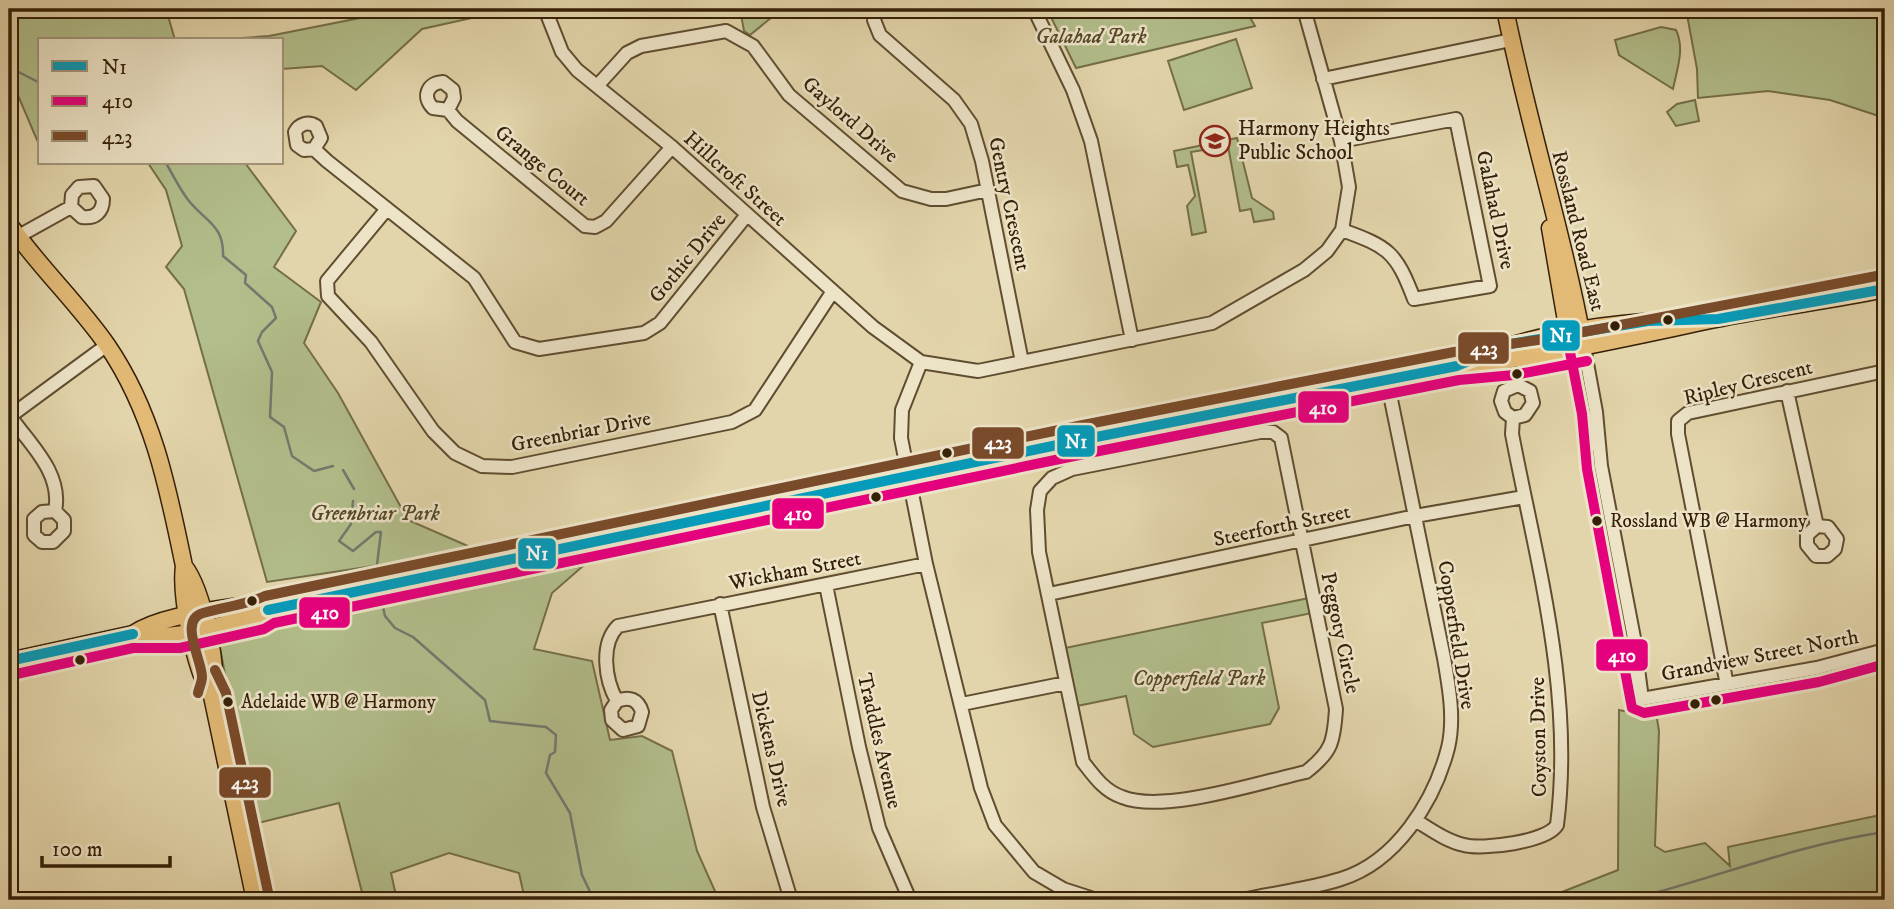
<svg xmlns="http://www.w3.org/2000/svg" width="1894" height="909" font-family="'IM FELL DW Pica',serif">
	<rect width="100%" height="100%" fill="#e3d5ab"/>
	<filter id="stains"><feTurbulence type="fractalNoise" baseFrequency=".00286" numOctaves="4"/><feColorMatrix values="0 0 0 0 .2 0 0 0 0 .09 0 0 0 0 .02 0 0 0 .5 -.17"/></filter>
	<radialGradient id="worn" r=".72"><stop offset=".6" stop-color="#630" stop-opacity="0"/><stop offset="1" stop-color="#630" stop-opacity=".3"/></radialGradient>
	<!-- green -->
	<path fill="#b2be8b" stroke="#746f49" stroke-width="2" d="M 9,9 L 166,9 L 175,40 L 40,40 L 40,138 L 37,140 L 17,93 L 9,94 Z
		M 380,9 L 512,9 L 422,29 L 356,90 L 322,66 L 282,69 L 282,40 L 214,40 L 269,36 L 370,16 Z
		M 740,9 L 782,9 L 750,35 L 744,31 Z
		M 1047,9 L 1245,9 L 1255,26 L 1076,68 Z
		M 1686,9 L 1885,9 L 1885,118 L 1830,100 L 1768,91 L 1698,98 L 1697,69 Z
		M 1661,27 L 1676,30 C 1685,49 1677,69 1673,89 L 1619,55 L 1615,40 Z
		M 1236,39 L 1252,88 L 1184,110 L 1168,61 Z
		M 1695,100 L 1699,121 L 1676,126 L 1667,112 L 1677,104 Z
		M 1237,138 L 1252,198 L 1273,212 L 1274,219 L 1254,222 L 1251,209 L 1240,211 L 1228,146 L 1191,152 L 1206,232 L 1192,235 L 1187,206 L 1195,196 L 1188,165 L 1177,167 L 1174,151 Z
		M 148,163 L 245,163 L 296,231 L 274,267 L 321,302 L 304,343 L 338,393 L 408,520 L 477,550 L 374,570 L 374,566 L 267,582 L 184,289 L 166,267 L 182,246 L 166,190 Z
		M 583,566 L 552,593 L 534,649 L 592,661 L 610,740 L 642,736 L 672,751 L 697,851 L 719,900 L 525,900 L 519,873 L 449,853 L 391,873 L 397,900 L 364,900 L 339,803 L 254,824 L 219,643 L 221,637 L 406,595 L 418,597 Z
		M 1309,598 L 1312,613 L 1262,623 L 1279,708 L 1270,724 L 1153,747 L 1134,734 L 1126,696 L 1077,706 L 1065,648 Z
		M 1619,710 L 1644,715 L 1656,712 L 1659,731 L 1655,846 L 1665,852 L 1705,843 L 1730,866 L 1728,847 L 1885,814 L 1885,900 L 1518,900 L 1562,892 L 1618,870 Z"/>
	<g fill="none" stroke-linecap="round" stroke-linejoin="round">
		<!-- stream -->
		<path stroke="#727a6f" stroke-width="2.5" d="M 1798,9 L 1837,16 L 1877,11 L 1885,13
			M 9,67 L 40,83
			M 166,163 C 173,175 180,190 189,201 C 206,222 224,225 223,256 L 246,275 L 245,283 L 272,307 L 276,318 L 262,332 L 258,341 L 272,372 L 270,417 L 284,427 L 292,456 L 314,471 L 333,466
			M 343,470 L 354,489
			M 353,501 L 351,524 L 339,541 L 353,551 L 376,532 L 381,532 L 377,565
			M 382,603 L 385,616 L 395,628 L 413,637 L 485,700 L 490,721 L 546,727 L 556,735 L 555,752 L 550,755 L 546,773 L 570,813 L 582,875 L 594,900
			M 1645,900 L 1658,892 C 1734,871 1807,843 1885,832"/>
		<!-- minor casing -->
		<g stroke="#604d30" stroke-width="16">
			<path id="minor" d="M 545,9 L 562,52 L 577,70 L 672,147 L 873,327 L 921,362 L 978,371 L 1212,323 L 1304,270 L 1327,251 L 1342,230 L 1349,187 L 1341,141 L 1304,9
				M 876,9 L 874,20 L 880,35 L 954,100 L 971,124 L 982,161 L 1022,362
				M 1034,9 L 1073,90 L 1091,141 L 1132,340
				M 1323,79 L 1511,40
				M 598,85 L 627,53 L 641,46 L 726,31 L 753,46 L 789,95 L 902,191 L 931,199 L 946,199 L 988,190
				M 448,110 L 433,108 C 422,97 427,83 443,82 L 453,90 L 454,98 L 448,110 L 457,121 L 585,226 L 595,227 L 606,221 L 672,147
				M 1341,141 L 1456,119 L 1490,286 L 1414,299 C 1396,252 1389,247 1342,230
				M 314,149 L 304,150 L 297,145 L 295,132 C 299,124 308,121 316,126 L 321,138 L 314,149 L 327,161 L 474,278 L 515,342 L 539,349 L 644,333 L 660,323 L 746,216
				M 386,210 L 327,281 L 328,296 L 371,342 L 433,431 L 455,453 L 482,466 L 512,467 L 732,422 L 755,410 L 833,291
				M 17,237 L 71,207 L 72,195 L 79,187 L 94,186 L 103,199 C 103,212 95,219 82,217 L 71,207
				M 1584,347 L 1596,412 L 1601,466 L 1634,638 L 1642,699 L 1817,668 L 1885,650
				M 1571,350 L 1584,415 L 1594,445
				M 921,362 L 902,410 L 901,438 L 926,564 L 981,788 L 995,825 L 1034,872 L 1063,889 L 1097,900
				M 1787,391 L 1817,526 L 1828,527 L 1837,539 L 1835,549 L 1827,556 L 1816,556 L 1807,545 L 1807,535 L 1817,526
				M 9,415 C 29,443 63,473 55,511 L 64,520 L 64,531 L 53,542 L 42,542 L 34,535 L 34,519 L 42,512 L 55,511
				M 9,417 L 107,345
				M 1260,432 L 1273,432 L 1281,438 L 1336,709 C 1334,741 1332,752 1306,772 C 1260,782 1164,814 1122,797 C 1104,791 1094,776 1083,762 L 1039,552 L 1037,510 L 1040,491 L 1052,478 L 1072,469 Z
				M 826,585 L 859,747 L 879,828 L 910,900
				M 1049,594 L 1415,516 L 1524,497
				M 720,604 L 763,807 L 791,900
				M 1727,685 L 1678,434 L 1678,421 L 1688,413 L 1885,371
				M 617,701 C 629,696 638,699 642,712 L 638,726 L 623,730 L 612,720 L 611,710 L 617,701 C 605,680 600,644 618,626 L 926,564
				M 962,704 L 1066,683
				M 1415,820 C 1430,829 1446,841 1464,845 C 1482,850 1547,842 1557,825 C 1574,692 1537,564 1512,434 L 1513,418 L 1525,415 L 1533,403 L 1530,391 L 1518,385 L 1504,391 L 1501,401 L 1505,412 L 1513,418
				M 1055,900 L 1063,889
				M 1242,900 C 1274,893 1309,889 1341,879 C 1396,862 1434,802 1448,748 C 1455,719 1449,687 1444,658 L 1387,380"/>
		</g>
		<!-- major casing -->
		<g stroke="#352007" stroke-width="19">
			<path id="major" d="M 1505,9 C 1528,123 1563,233 1584,347
				M 9,224 C 39,267 77,302 107,345 C 153,412 168,488 184,566 C 180,596 195,671 212,696 L 255,900
				M 1550,228 L 1570,344
				M 1473,359 C 1537,333 1614,322 1684,320
				M 184,566 C 202,589 220,668 212,696
				M 133,634 C 167,644 223,623 260,616 L 268,610 L 1081,440 L 1457,366 C 1545,357 1630,337 1716,319 C 1772,307 1829,301 1885,289
				M 9,661 L 133,634 C 163,614 221,610 257,603 L 268,610"/>
		</g>
		<!-- minor -->
		<use href="#minor" stroke="#ede4c8" stroke-width="12"/>
		<!-- major -->
		<use href="#major" stroke="#e2ba76" stroke-width="16"/>
		<!-- bus-1 casing -->
		<g stroke="#ede4c8" stroke-width="16">
			<path id="bus-1" d="M 268,610 L 1081,440 L 1457,366 L 1510,344 L 1648,321 L 1718,319 L 1885,289
				M 9,661 L 133,634"/>
		</g>
		<!-- bus-2 casing -->
		<g stroke="#ede4c8" stroke-width="16">
			<path id="bus-2" d="M 1569,347 L 1582,414 L 1587,469 L 1632,708 L 1644,713 L 1819,682 L 1885,664
				M 12,675 L 133,648 L 180,648 L 264,629 L 274,623 L 1084,454 L 1459,380 L 1514,375 L 1587,361"/>
		</g>
		<!-- bus-3 casing -->
		<g stroke="#ede4c8" stroke-width="16">
			<path id="bus-3" d="M 215,670 L 226,693 L 269,897
				M 198,693 C 199,688 202,682 202,677 C 202,660 178,620 203,613 C 224,607 245,605 265,596 L 1078,426 L 1454,352 L 1552,338 L 1882,275"/>
		</g>
		<!-- bus-1 -->
		<use href="#bus-1" stroke="#059bba" stroke-width="10"/>
		<!-- bus-2 -->
		<use href="#bus-2" stroke="#e5007d" stroke-width="10"/>
		<!-- bus-3 -->
		<use href="#bus-3" stroke="#7a4b2a" stroke-width="10"/>
	</g>
	<!-- icons -->
	<defs>
		<g id="school-ring" transform="scale(1.575)"><circle r="9.5" fill="#ede4c8" stroke="#8f2418" stroke-width="1.5"/><path d="M0-5L7-2L0 1L-7-2ZM-4 1L0 2.5L4 1V4Q0 6-4 4Z" fill="#8f2418"/></g>
	</defs>
	<g fill-rule="evenodd">
		<use href="#school-ring" x="1215" y="141"/>
	</g>
	<!-- markers -->
	<g fill="#352007" stroke="#ede4c8" stroke-width="2.5">
		<circle cx="1668" cy="320" r="6"/>
		<circle cx="1615" cy="326" r="6"/>
		<circle cx="1517" cy="374" r="6"/>
		<circle cx="947" cy="453" r="6"/>
		<circle cx="876" cy="497" r="6"/>
		<circle cx="1597" cy="521" r="6"/>
		<circle cx="252" cy="601" r="6"/>
		<circle cx="80" cy="660" r="6"/>
		<circle cx="1716" cy="700" r="6"/>
		<circle cx="228" cy="702" r="6"/>
		<circle cx="1695" cy="704" r="6"/>
	</g>
	<g text-anchor="middle" dominant-baseline="central" stroke-width="5" stroke-linejoin="round" paint-order="stroke">
		<!-- bus labels -->
		<g font-size="19" fill="#352007" stroke="#ede4c8" text-anchor="start">
			<text x="1610" y="521">Rossland WB @ Harmony</text>
			<text x="241" y="702">Adelaide WB @ Harmony</text>
		</g>
		<!-- park labels -->
		<g font-size="21" font-style="italic" fill="#544828" stroke="#ede4c8">
			<text x="1091" y="37">Galahad Park</text>
			<text x="375" y="514">Greenbriar Park</text>
			<text x="1199" y="679">Copperfield Park</text>
		</g>
		<!-- street labels -->
		<g font-size="21" fill="#352007" stroke="#ede4c8">
			<text transform="translate(850 120) rotate(41)">Gaylord Drive</text>
			<text transform="translate(542 166) rotate(39)">Grange Court</text>
			<text transform="translate(735 179) rotate(42)">Hillcroft Street</text>
			<text transform="translate(1009 204) rotate(78)">Gentry Crescent</text>
			<text transform="translate(1495 210) rotate(78)">Galahad Drive</text>
			<text transform="translate(1578 231) rotate(76)">Rossland Road East</text>
			<text transform="translate(688 258) rotate(-51)">Gothic Drive</text>
			<text transform="translate(1748 383) rotate(-14)">Ripley Crescent</text>
			<text transform="translate(581 432) rotate(-11)">Greenbriar Drive</text>
			<text transform="translate(1282 526) rotate(-12)">Steerforth Street</text>
			<text transform="translate(795 571) rotate(-11)">Wickham Street</text>
			<text transform="translate(1340 633) rotate(78)">Peggoty Circle</text>
			<text transform="translate(1456 635) rotate(81)">Copperfield Drive</text>
			<text transform="translate(1760 656) rotate(-11)">Grandview Street North</text>
			<text transform="translate(1539 737) rotate(-91)">Coyston Drive</text>
			<text transform="translate(879 741) rotate(77)">Traddles Avenue</text>
			<text transform="translate(771 749) rotate(77)">Dickens Drive</text>
		</g>
		<!-- poi labels -->
		<g font-size="21" fill="#352007" stroke="#ede4c8" text-anchor="start">
			<text x="1238" y="129">Harmony Heights<tspan x="1238" dy="24">Public School</tspan></text>
		</g>
	</g>
	<g stroke="#ede4c8" stroke-width="2.5">
		<rect x="1541" y="319" width="40" height="33" rx="7" fill="#059bba"/>
		<rect x="1457" y="331" width="53" height="34" rx="7" fill="#7a4b2a"/>
		<rect x="1297" y="390" width="53" height="34" rx="7" fill="#e5007d"/>
		<rect x="1056" y="424" width="40" height="34" rx="7" fill="#059bba"/>
		<rect x="971" y="426" width="54" height="34" rx="7" fill="#7a4b2a"/>
		<rect x="771" y="497" width="54" height="33" rx="7" fill="#e5007d"/>
		<rect x="517" y="537" width="40" height="33" rx="7" fill="#059bba"/>
		<rect x="298" y="596" width="53" height="33" rx="7" fill="#e5007d"/>
		<rect x="1595" y="638" width="54" height="34" rx="7" fill="#e5007d"/>
		<rect x="218" y="766" width="54" height="33" rx="7" fill="#7a4b2a"/>
	</g>
	<g font-size="19" text-anchor="middle" font-weight="bold" fill="#fff">
		<text x="1561" y="342">N1</text>
		<text x="1484" y="355">423</text>
		<text x="1323" y="414">410</text>
		<text x="1076" y="448">N1</text>
		<text x="998" y="449">423</text>
		<text x="798" y="520">410</text>
		<text x="537" y="560">N1</text>
		<text x="325" y="619">410</text>
		<text x="1622" y="662">410</text>
		<text x="245" y="789">423</text>
	</g>
	<!-- margin -->
	<rect width="1894" height="909" fill="none" stroke="#e3d5ab" stroke-width="35"/>
	<rect x="10" y="10" width="1873" height="888" fill="none" stroke="#352007" stroke-width="3.5"/>
	<rect x="18" y="18" width="1859" height="874" fill="none" stroke="#352007" stroke-width="2"/>
	<!-- legend -->
	<rect x="38" y="38" width="245" height="126" fill="#ede4c8" stroke="#a3967b" stroke-width="2"/>
	<rect x="52" y="61" width="35" height="10" fill="#059bba" stroke="#a3967b" stroke-width="2"/>
	<text x="102" y="74" font-size="21" fill="#352007">N1</text>
	<rect x="52" y="96" width="35" height="10" fill="#e5007d" stroke="#a3967b" stroke-width="2"/>
	<text x="102" y="108" font-size="21" fill="#352007">410</text>
	<rect x="52" y="131" width="35" height="10" fill="#7a4b2a" stroke="#a3967b" stroke-width="2"/>
	<text x="102" y="144" font-size="21" fill="#352007">423</text>
	<!-- scale -->
	<path d="M42 856v10h128v-10" fill="none" stroke="#352007" stroke-width="3.5"/>
	<text x="52" y="856" font-size="21" fill="#352007" stroke="#ede4c8" stroke-width="5" paint-order="stroke">100 m</text>
	<rect width="100%" height="100%" filter="url(#stains)"/>
	<rect width="100%" height="100%" fill="url(#worn)"/>
</svg>
